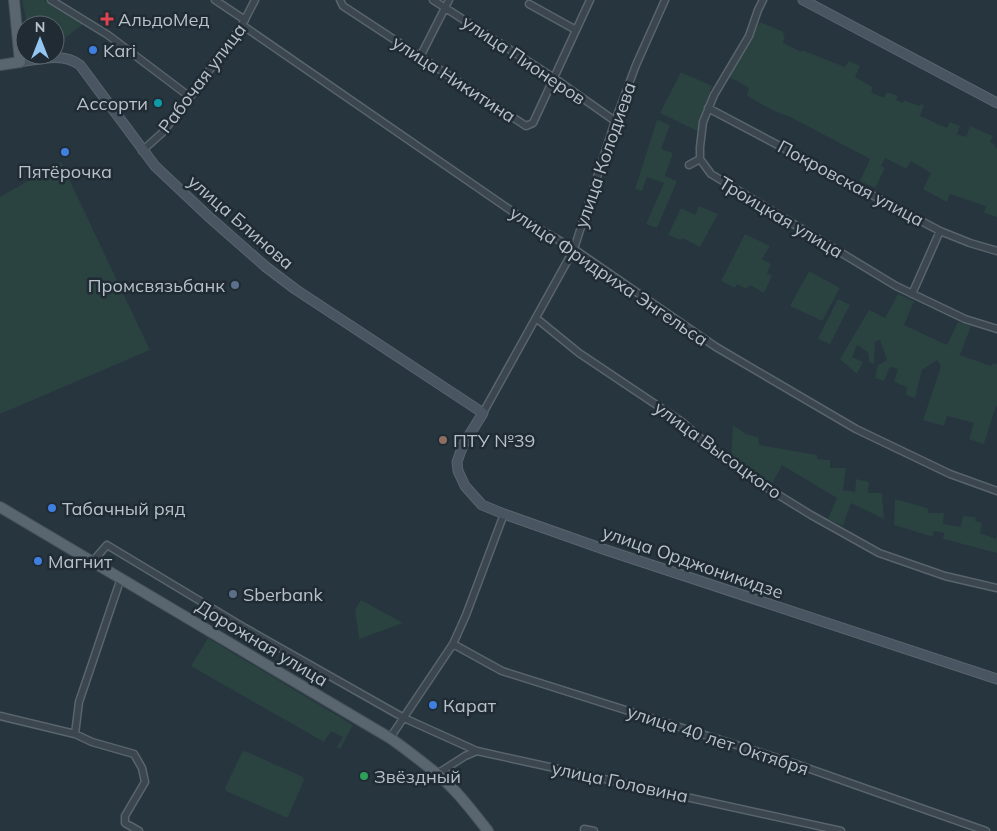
<svg xmlns="http://www.w3.org/2000/svg" width="997" height="831" font-family="Mulish,sans-serif">
	<rect width="100%" height="100%" fill="#27353f"/>
	<!-- green -->
	<path fill="#2a4240" d="M 22,0 L 44,0 L 83,24 L 55,46 L 55,25 L 27,25 Z
		M 760,22 L 784,32 L 783,35 L 785,36 L 783,43 L 801,52 L 802,50 L 845,67 L 849,61 L 860,66 L 855,77 L 873,87 L 871,92 L 884,98 L 887,92 L 898,96 L 896,100 L 903,103 L 904,100 L 919,106 L 921,104 L 924,105 L 920,116 L 947,128 L 950,122 L 960,126 L 957,134 L 966,137 L 970,126 L 993,136 L 990,142 L 994,144 L 997,149 L 997,217 L 984,213 L 986,206 L 950,194 L 947,202 L 923,189 L 931,173 L 911,161 L 906,169 L 885,158 L 881,166 L 885,168 L 875,188 L 860,181 L 870,159 L 790,117 L 774,111 L 747,96 L 749,88 L 729,77 Z
		M 681,72 L 712,86 L 697,131 L 660,113 Z
		M 657,120 L 670,125 L 661,149 L 673,153 L 665,176 L 677,181 L 657,228 L 646,224 L 664,183 L 647,177 L 642,191 L 635,189 Z
		M 61,162 L 150,350 L 0,414 L 0,197 Z
		M 699,206 L 718,214 L 700,247 L 682,238 L 680,240 L 668,235 L 681,208 L 695,215 Z
		M 745,234 L 770,246 L 762,259 L 771,264 L 767,273 L 772,276 L 764,293 L 750,285 L 746,289 L 737,284 L 735,288 L 721,281 Z
		M 809,271 L 840,288 L 822,321 L 790,306 Z
		M 898,294 L 914,301 L 904,325 L 947,345 L 958,322 L 971,326 L 960,355 L 991,366 L 993,363 L 997,364 L 997,406 L 996,406 L 984,444 L 969,439 L 974,423 L 947,416 L 944,426 L 923,420 L 941,366 L 937,360 L 922,370 L 915,398 L 906,395 L 907,387 L 894,382 L 898,369 L 890,367 L 884,381 L 875,378 L 878,365 L 887,360 L 880,340 L 875,342 L 874,364 L 869,362 L 868,352 L 857,345 L 852,357 L 863,362 L 857,374 L 840,359 L 869,310 L 885,318 Z
		M 838,299 L 850,305 L 830,344 L 818,339 Z
		M 733,425 L 746,434 L 758,437 L 759,445 L 817,455 L 817,459 L 830,460 L 830,468 L 846,468 L 843,490 L 855,492 L 856,479 L 869,482 L 868,493 L 882,493 L 884,519 L 851,503 L 843,526 L 828,519 L 837,498 L 782,465 L 772,484 L 731,459 Z
		M 895,499 L 927,508 L 929,513 L 944,513 L 943,524 L 961,527 L 963,516 L 976,517 L 975,521 L 982,523 L 980,533 L 996,539 L 997,533 L 997,553 L 943,539 L 944,533 L 934,531 L 933,537 L 894,525 Z
		M 361,600 L 403,623 L 359,639 L 355,610 Z
		M 208,638 L 353,725 L 340,749 L 337,747 L 343,737 L 331,731 L 324,742 L 191,666 Z
		M 245,751 L 303,777 L 304,780 L 288,817 L 285,817 L 226,791 L 225,788 L 242,752 Z"/>
	<g fill="none" stroke-linecap="round" stroke-linejoin="round">
		<!-- street casing -->
		<g stroke="#59646c" stroke-width="9">
			<path id="street" d="M 51,0 L 108,35 L 190,97
				M 215,0 L 245,20
				M 340,0 L 343,6 L 526,126 L 533,123 L 590,0
				M 433,0 L 554,78 L 615,121
				M 763,0 L 758,10 L 749,36 L 714,95 L 703,122 L 700,147 L 700,159 L 711,174 L 896,286 L 965,319 L 997,329
				M 529,4 L 576,30
				M 242,25 L 529,223 L 574,249 L 716,347 L 856,429 L 950,474 L 997,491
				M 420,57 L 449,0
				M 708,108 L 940,231 L 970,243 L 997,251
				M 142,151 L 163,132 L 190,97 L 242,25 L 255,0
				M 689,165 L 700,159
				M 912,294 L 940,231
				M 536,318 L 579,353 L 682,422 L 724,459 L 764,486 L 811,515 L 879,553 L 945,576 L 997,588
				M 483,413 L 574,249 L 615,121 L 636,65 L 665,0
				M 93,561 L 107,545 L 245,628 L 404,718 L 477,751 L 841,831
				M 453,644 L 502,671 L 793,763 L 986,831
				M 0,716 L 75,734 L 92,742 L 134,754 L 142,768 L 145,782 L 125,816 L 125,823 L 139,831
				M 75,734 L 79,702 L 121,578
				M 390,738 L 453,644 L 466,615 L 504,514
				M 437,774 L 465,756 L 477,751
				M 584,829 L 594,831"/>
		</g>
		<!-- secondary casing -->
		<g stroke="#59646c" stroke-width="11">
			<path id="secondary" d="M 803,0 L 997,103
				M 20,62 C 40,59 63,52 80,65 L 155,166 L 208,216 L 266,267 L 295,289 L 483,413 L 463,445 L 457,462 L 458,471 L 465,486 L 482,505 L 504,514 L 606,550 L 997,679"/>
		</g>
		<!-- primary casing -->
		<g stroke="#47525b" stroke-width="12">
			<path id="primary" d="M 0,65 L 20,62 L 14,0
				M 0,507 L 390,738 C 406,749 421,761 436,773 C 455,788 473,812 488,831"/>
		</g>
		<!-- street -->
		<use href="#street" stroke="#3b464f" stroke-width="6"/>
		<!-- secondary -->
		<use href="#secondary" stroke="#495662" stroke-width="9"/>
		<!-- primary -->
		<use href="#primary" stroke="#59656f" stroke-width="10"/>
	</g>
	<!-- markers -->
	<path fill="#e0444e" stroke="#202b34" stroke-width="2" d="M104.5 11.5h5v5h5v5h-5v5h-5v-5h-5v-5h5z"/>
	<g fill="#3f7fe0" stroke="#202b34" stroke-width="2">
		<circle cx="93" cy="50" r="5"/>
		<circle cx="65" cy="152" r="5"/>
		<circle cx="52" cy="508" r="5"/>
		<circle cx="38" cy="561" r="5"/>
		<circle cx="433" cy="705" r="5"/>
	</g>
	<circle fill="#0f9aa8" stroke="#202b34" stroke-width="2" cx="158" cy="103" r="5"/>
	<g fill="#5c6f8a" stroke="#202b34" stroke-width="2">
		<circle cx="235" cy="285" r="5"/>
		<circle cx="233" cy="594" r="5"/>
	</g>
	<circle fill="#8d6e63" stroke="#202b34" stroke-width="2" cx="443" cy="440" r="5"/>
	<circle fill="#2e9e5b" stroke="#202b34" stroke-width="2" cx="364" cy="776" r="5"/>
	<g text-anchor="middle" dominant-baseline="central" stroke-width="5" stroke-linejoin="round" paint-order="stroke">
		<!-- poi labels -->
		<g font-size="18" fill="#b7c1c9" stroke="#202b34" text-anchor="start">
			<text x="118" y="19">АльдоМед</text>
			<text x="103" y="50">Kari</text>
			<text x="148" y="103" text-anchor="end">Ассорти</text>
			<text x="65" y="171" text-anchor="middle">Пятёрочка</text>
			<text x="225" y="285" text-anchor="end">Промсвязьбанк</text>
			<text x="453" y="440">ПТУ №39</text>
			<text x="62" y="508">Табачный ряд</text>
			<text x="48" y="561">Магнит</text>
			<text x="243" y="594">Sberbank</text>
			<text x="443" y="705">Карат</text>
			<text x="374" y="776">Звёздный</text>
		</g>
		<!-- street labels -->
		<g font-size="18" fill="#b7c1c9" stroke="#202b34">
			<text transform="translate(524 60) rotate(34)">улица Пионеров</text>
			<text transform="translate(202 78) rotate(-53)">Рабочая улица</text>
			<text transform="translate(454 79) rotate(33)">улица Никитина</text>
			<text transform="translate(605 155) rotate(-71)">улица Колодиева</text>
			<text transform="translate(851 183) rotate(28)">Покровская улица</text>
			<text transform="translate(781 217) rotate(31)">Троицкая улица</text>
			<text transform="translate(241 222) rotate(41)">улица Блинова</text>
			<text transform="translate(609 276) rotate(34)">улица Фридриха Энгельса</text>
			<text transform="translate(718 450) rotate(36)">улица Высоцкого</text>
			<text transform="translate(693 562) rotate(19)">улица Орджоникидзе</text>
			<text transform="translate(262 643) rotate(31)">Дорожная улица</text>
			<text transform="translate(718 740) rotate(18)">улица 40 лет Октября</text>
			<text transform="translate(620 782) rotate(12)">улица Головина</text>
		</g>
	</g>
	<!-- north arrow -->
	<g transform="translate(40 40)"><circle r="24" fill="#202b34" stroke="#5c6770"/>
	<path d="M0-4L9 19L0 12L-9 19Z" fill="#94c6f2"/>
	<text y="-8" font-size="14" font-weight="bold" text-anchor="middle" fill="#b7c1c9">N</text>
	</g>
</svg>
